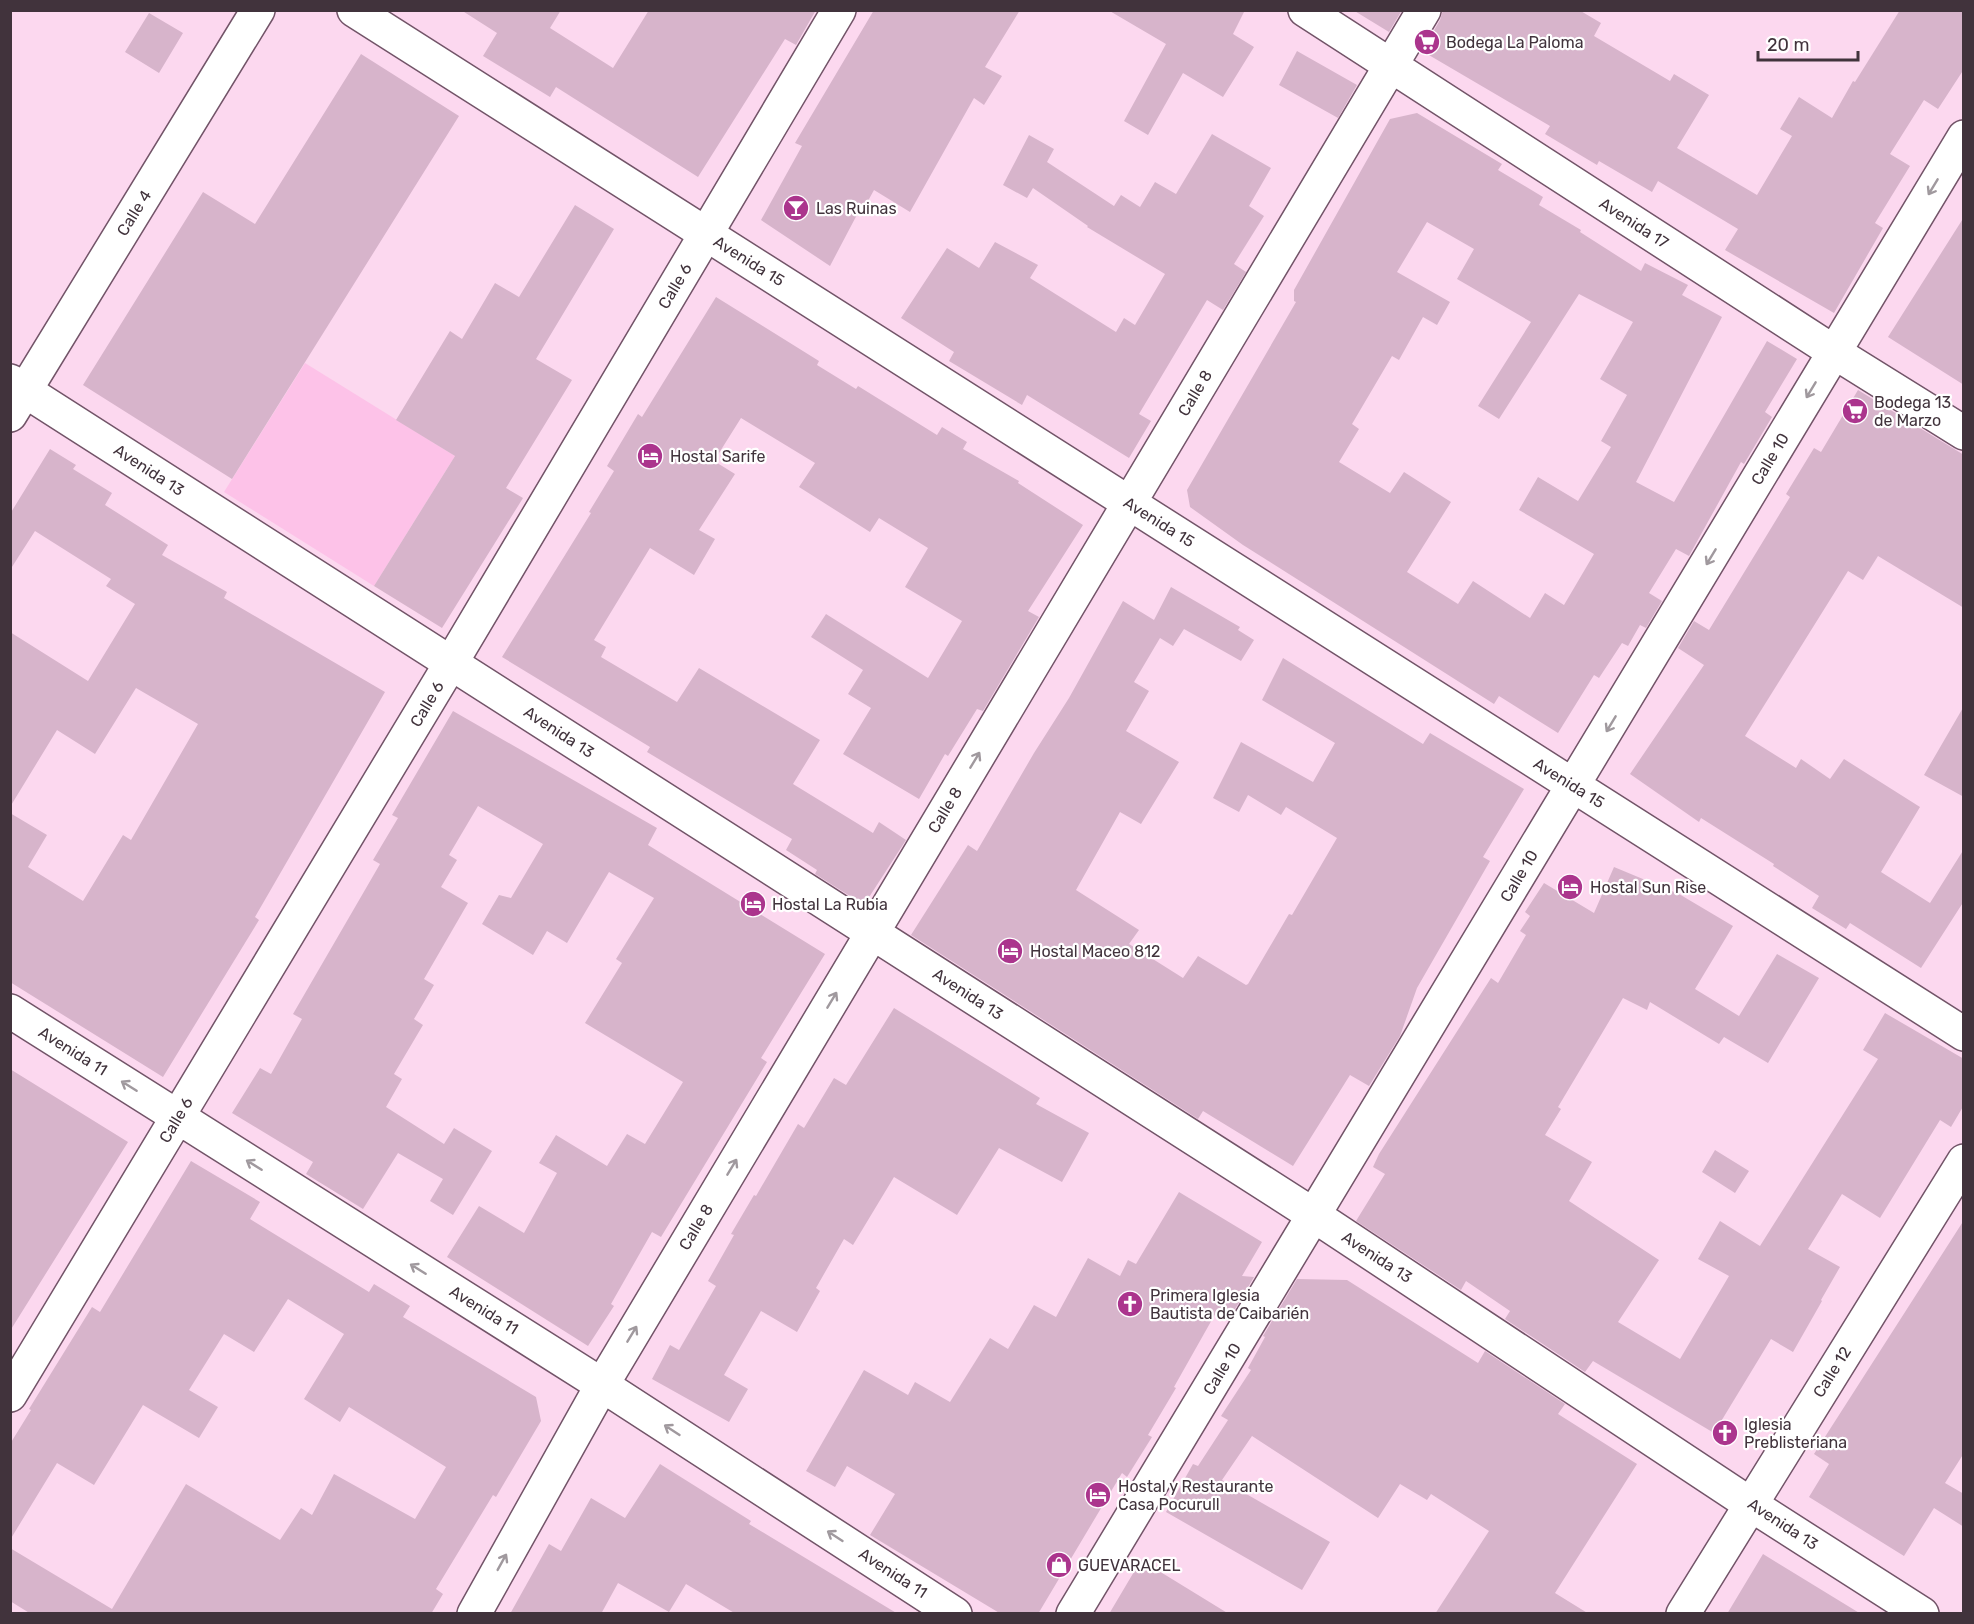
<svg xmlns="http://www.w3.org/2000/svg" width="1974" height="1624" font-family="Rubik,sans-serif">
	<rect width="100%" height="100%" fill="#fcd8ef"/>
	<!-- green -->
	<path fill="#fdc2e8" d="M 305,363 L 455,456 L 374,586 L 224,492 Z"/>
	<!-- building -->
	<path fill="#d7b4cb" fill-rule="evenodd" d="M 461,10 L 561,10 L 550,28 L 613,68 L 649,10 L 816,10 L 796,45 L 785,39 L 698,177 L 556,87 L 550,97 L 483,56 L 497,33 Z
		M 874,10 L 1020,10 L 985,67 L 1002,76 L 984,105 L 974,98 L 910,212 L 874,190 L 863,210 L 860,209 L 830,266 L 761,220 L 802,146 L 795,143 Z
		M 1108,10 L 1245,10 L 1233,34 L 1254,47 L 1223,97 L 1183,73 L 1148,135 L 1124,121 L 1166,44 Z
		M 1353,10 L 1402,10 L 1389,32 Z
		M 1443,10 L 1579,10 L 1601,23 L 1594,36 L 1670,81 L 1674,74 L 1709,95 L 1677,148 L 1757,195 L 1792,136 L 1780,129 L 1799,97 L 1832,118 L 1853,81 L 1855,82 L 1900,10 L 1964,10 L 1964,69 L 1938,109 L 1924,100 L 1890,154 L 1910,166 L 1875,223 L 1883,228 L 1834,313 L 1725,250 L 1738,229 L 1658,181 L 1652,192 L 1599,161 L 1597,165 L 1545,134 L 1550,126 L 1422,51 L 1440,20 Z
		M 149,13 L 183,33 L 159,73 L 125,52 Z
		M 1297,51 L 1357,85 L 1338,118 L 1279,85 Z
		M 361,54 L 459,116 L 232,479 L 83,385 L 203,192 L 255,224 Z
		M 1417,113 L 1502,164 L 1498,170 L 1543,197 L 1539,205 L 1581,230 L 1580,232 L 1641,271 L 1645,263 L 1688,285 L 1682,295 L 1722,317 L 1636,482 L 1674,502 L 1767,341 L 1797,359 L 1765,412 L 1772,417 L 1744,464 L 1741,462 L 1689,556 L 1676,549 L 1649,593 L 1662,601 L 1646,628 L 1640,625 L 1628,646 L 1622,643 L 1599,678 L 1594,675 L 1558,733 L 1499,696 L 1494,704 L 1243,545 L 1190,507 L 1187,490 L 1296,302 L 1294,301 L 1294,290 L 1390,119 ZM 1427,222 L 1474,249 L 1457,279 L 1531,322 L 1478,406 L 1499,419 L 1579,294 L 1633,322 L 1600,379 L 1627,395 L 1601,441 L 1611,447 L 1578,501 L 1538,477 L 1519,510 L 1594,554 L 1564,605 L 1545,593 L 1530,618 L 1473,581 L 1458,604 L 1407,572 L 1451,502 L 1404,472 L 1390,493 L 1339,462 L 1359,429 L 1352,424 L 1392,356 L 1399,360 L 1423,317 L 1437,325 L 1450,302 L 1397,272 Z
		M 1212,134 L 1271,168 L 1249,206 L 1264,216 L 1234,264 L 1246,272 L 1223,310 L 1207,300 L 1139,414 L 1151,421 L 1129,458 L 1027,395 L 1022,405 L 949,361 L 954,352 L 901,318 L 947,248 L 979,268 L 995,242 L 1038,265 L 1030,278 L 1116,332 L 1124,318 L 1135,325 L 1165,274 L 1087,227 L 1088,226 L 1033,188 L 1027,198 L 1003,185 L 1029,135 L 1054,149 L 1047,162 L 1114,206 L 1121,195 L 1140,207 L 1155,182 L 1176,194 Z
		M 575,205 L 614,229 L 536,359 L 572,380 L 506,488 L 523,498 L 442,628 L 374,586 L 455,456 L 396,420 L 450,331 L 462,339 L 495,283 L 519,297 Z
		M 1964,217 L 1964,385 L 1888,337 Z
		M 716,297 L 819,361 L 817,365 L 856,389 L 858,386 L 937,435 L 942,427 L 967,442 L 963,449 L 1019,481 L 1018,483 L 1083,525 L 1028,611 L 1039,617 L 983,711 L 977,709 L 948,756 L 945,754 L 919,799 L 843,754 L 871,708 L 848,694 L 863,670 L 811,637 L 826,614 L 928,678 L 962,621 L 905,587 L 928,548 L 879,518 L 870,532 L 799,487 L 815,463 L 741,418 L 714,461 L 735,474 L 699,530 L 715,539 L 694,575 L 650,548 L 594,640 L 606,647 L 601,657 L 677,702 L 699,668 L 820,740 L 793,784 L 873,833 L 879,822 L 906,840 L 864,905 L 815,874 L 817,870 L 786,850 L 792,839 L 647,752 L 650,747 L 502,657 L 591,513 L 589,512 L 614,471 L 607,466 L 638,414 L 642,417 Z
		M 1858,390 L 1964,455 L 1964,608 L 1878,556 L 1863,580 L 1848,571 L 1745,736 L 1796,768 L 1801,759 L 1830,779 L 1844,759 L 1920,807 L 1881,872 L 1930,903 L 1964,849 L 1964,901 L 1921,968 L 1850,923 L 1846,929 L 1812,908 L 1819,896 L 1773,866 L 1774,864 L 1701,818 L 1699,822 L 1630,774 L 1704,665 L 1678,648 L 1694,621 L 1709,630 L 1790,497 L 1786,494 L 1814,448 L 1821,452 Z
		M 50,449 L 76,465 L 73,469 L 112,493 L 105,505 L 168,545 L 162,555 L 227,592 L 224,598 L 385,692 L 255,917 L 259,920 L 163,1077 L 10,982 L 10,813 L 47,835 L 28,867 L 83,901 L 123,835 L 131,840 L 198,724 L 136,688 L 95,754 L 57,730 L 10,807 L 10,632 L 88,681 L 135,604 L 106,586 L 111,579 L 35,531 L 10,570 L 10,514 Z
		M 1171,587 L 1240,627 L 1238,630 L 1254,640 L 1241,661 L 1184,629 L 1173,646 L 1160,638 L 1134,682 L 1149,691 L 1126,731 L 1179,762 L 1141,824 L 1120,812 L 1076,890 L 1139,930 L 1129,944 L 1183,978 L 1198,956 L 1246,985 L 1248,984 L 1289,914 L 1292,915 L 1337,838 L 1286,807 L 1281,815 L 1248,795 L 1239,812 L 1213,798 L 1241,742 L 1313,782 L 1335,743 L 1262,700 L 1283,658 L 1423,744 L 1430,733 L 1524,789 L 1483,857 L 1490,861 L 1417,988 L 1400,1036 L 1369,1086 L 1350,1075 L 1293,1166 L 1203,1111 L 1198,1119 L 911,935 L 968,845 L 977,851 L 1034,753 L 1069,698 L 1123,601 L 1154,620 Z
		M 1964,706 L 1964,797 L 1924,775 Z
		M 453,711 L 657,828 L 648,845 L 825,954 L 761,1058 L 767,1062 L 661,1237 L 652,1232 L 611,1304 L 614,1306 L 588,1346 L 447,1257 L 479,1206 L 524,1233 L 557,1173 L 539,1163 L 556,1135 L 607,1166 L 627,1134 L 645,1144 L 683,1082 L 585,1023 L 622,963 L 616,959 L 654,898 L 609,872 L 567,943 L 547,931 L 533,955 L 482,924 L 499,895 L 511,898 L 543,844 L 478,806 L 449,855 L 457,860 L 441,887 L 468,903 L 424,979 L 434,985 L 414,1019 L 423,1025 L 394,1074 L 402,1079 L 386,1107 L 444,1144 L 454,1128 L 492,1151 L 453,1215 L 430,1201 L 443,1179 L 398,1153 L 363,1209 L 306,1174 L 313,1162 L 232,1113 L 260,1068 L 271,1074 L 302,1019 L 293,1014 L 380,864 L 373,860 L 398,818 L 392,815 Z
		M 1614,867 L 1679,894 L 1733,926 L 1695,989 L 1739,1016 L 1777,954 L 1819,978 L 1768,1063 L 1724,1037 L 1719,1044 L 1650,1002 L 1647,1010 L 1623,998 L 1558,1107 L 1561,1109 L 1545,1135 L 1592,1162 L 1569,1201 L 1659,1260 L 1618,1322 L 1680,1359 L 1729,1276 L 1698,1259 L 1720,1221 L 1760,1246 L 1878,1059 L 1863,1050 L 1885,1013 L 1964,1059 L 1964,1105 L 1951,1127 L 1940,1120 L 1880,1218 L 1842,1194 L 1808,1249 L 1840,1267 L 1821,1300 L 1822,1301 L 1793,1352 L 1771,1339 L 1714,1433 L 1593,1361 L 1585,1372 L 1505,1319 L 1510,1311 L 1466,1281 L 1461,1290 L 1356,1221 L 1385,1174 L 1373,1167 L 1379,1154 L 1491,978 L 1498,983 L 1526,935 L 1520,931 L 1530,916 L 1525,912 L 1544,883 L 1594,913 Z
		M 894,1008 L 1040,1098 L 1036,1104 L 1089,1133 L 1062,1182 L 999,1148 L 957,1215 L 894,1177 L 853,1245 L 844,1239 L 816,1288 L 820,1291 L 797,1332 L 761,1311 L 724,1375 L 748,1389 L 729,1422 L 652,1379 L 670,1345 L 679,1350 L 716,1286 L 708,1281 L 734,1235 L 731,1234 L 754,1195 L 756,1196 L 798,1124 L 804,1128 L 834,1078 L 846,1085 Z
		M 10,1069 L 128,1142 L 10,1331 Z
		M 1715,1150 L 1749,1171 L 1735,1193 L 1702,1172 Z
		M 191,1161 L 260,1202 L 250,1219 L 369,1292 L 374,1284 L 410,1306 L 403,1317 L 536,1397 L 541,1421 L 496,1497 L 493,1495 L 436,1589 L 443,1594 L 431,1614 L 31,1614 L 10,1601 L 10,1548 L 112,1609 L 186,1484 L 280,1540 L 301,1508 L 312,1515 L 334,1474 L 415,1519 L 446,1467 L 349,1407 L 340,1422 L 304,1399 L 344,1334 L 288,1299 L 254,1352 L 224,1334 L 189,1390 L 218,1407 L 199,1438 L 143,1405 L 94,1485 L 57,1463 L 10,1540 L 10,1444 L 31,1410 L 29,1409 L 92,1307 L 100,1312 Z
		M 1179,1192 L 1262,1242 L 1242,1276 L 1254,1277 L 1231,1316 L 1218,1309 L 1174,1387 L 1176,1388 L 1148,1435 L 1152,1437 L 1127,1477 L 1122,1473 L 1038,1614 L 1001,1614 L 870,1535 L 895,1494 L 847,1466 L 835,1487 L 806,1471 L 864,1370 L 908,1395 L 915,1382 L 950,1402 L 990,1338 L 1008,1349 L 1034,1305 L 1056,1317 L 1088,1258 L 1120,1276 L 1128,1260 L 1136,1264 Z
		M 1964,1220 L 1964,1453 L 1945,1483 L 1964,1494 L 1964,1527 L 1934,1508 L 1904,1556 L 1809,1497 L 1829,1464 L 1814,1454 Z
		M 1297,1279 L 1347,1280 L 1478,1363 L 1485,1351 L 1565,1404 L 1558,1414 L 1637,1464 L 1555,1593 L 1589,1614 L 1435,1614 L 1489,1531 L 1431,1494 L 1427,1500 L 1400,1484 L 1378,1518 L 1252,1436 L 1222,1480 L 1330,1542 L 1302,1590 L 1166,1512 L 1193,1464 L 1198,1466 L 1228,1420 L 1221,1416 L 1251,1370 L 1248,1368 L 1265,1337 L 1263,1336 Z
		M 660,1464 L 751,1521 L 749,1524 L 898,1614 L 736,1614 L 686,1584 L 669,1612 L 618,1583 L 601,1614 L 510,1614 L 549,1544 L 561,1551 L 591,1498 L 625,1518 Z
		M 1763,1554 L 1861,1614 L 1727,1614 Z
		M 1141,1560 L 1229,1614 L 1109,1614 Z"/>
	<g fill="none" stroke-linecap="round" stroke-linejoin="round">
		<!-- minor casing -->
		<g stroke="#725468" stroke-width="36">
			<path id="minor" d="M 354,10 L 1964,1034
				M 1305,10 L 1834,352 L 1964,433
				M 10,381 L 1315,1216 L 1750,1504 L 1922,1614
				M 602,1385 L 1424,10
				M 1073,1614 L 1964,137
				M 1683,1614 L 1964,1161"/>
		</g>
		<!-- tertiary casing -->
		<g stroke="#725468" stroke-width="36">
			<path id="tertiary" d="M 10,415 L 258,10
				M 10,1011 L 178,1117
				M 474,1614 L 602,1385"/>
		</g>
		<!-- secondary casing -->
		<g stroke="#725468" stroke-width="36">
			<path id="secondary" d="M 178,1117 L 602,1385 L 955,1614
				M 10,1395 L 451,663 L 839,10"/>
		</g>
		<!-- minor -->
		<use href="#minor" stroke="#fff" stroke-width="33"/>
		<!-- tertiary -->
		<use href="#tertiary" stroke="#fff" stroke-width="33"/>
		<!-- secondary -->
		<use href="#secondary" stroke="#fff" stroke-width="33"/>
	</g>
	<!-- one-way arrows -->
	<defs><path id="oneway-shaft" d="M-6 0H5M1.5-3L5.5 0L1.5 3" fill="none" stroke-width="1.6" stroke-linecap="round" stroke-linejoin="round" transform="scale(1.5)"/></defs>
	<g stroke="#a0999e">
		<use href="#oneway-shaft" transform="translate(1933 187) rotate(121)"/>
		<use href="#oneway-shaft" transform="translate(1811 390) rotate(121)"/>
		<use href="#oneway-shaft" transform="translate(1711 557) rotate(121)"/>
		<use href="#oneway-shaft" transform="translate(1611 724) rotate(121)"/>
		<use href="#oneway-shaft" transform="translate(975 760) rotate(-59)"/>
		<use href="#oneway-shaft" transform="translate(832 1000) rotate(-59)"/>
		<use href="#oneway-shaft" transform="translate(129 1086) rotate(-148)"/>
		<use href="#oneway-shaft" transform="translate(254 1165) rotate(-148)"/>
		<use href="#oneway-shaft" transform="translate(732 1167) rotate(-59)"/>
		<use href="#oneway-shaft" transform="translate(418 1269) rotate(-148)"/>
		<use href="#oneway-shaft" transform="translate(632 1334) rotate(-59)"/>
		<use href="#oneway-shaft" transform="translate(672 1430) rotate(-147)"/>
		<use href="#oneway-shaft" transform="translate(835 1536) rotate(-147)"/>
		<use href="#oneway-shaft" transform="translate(502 1562) rotate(-61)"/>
	</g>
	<!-- icons -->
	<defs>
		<g id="supermarket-disc" transform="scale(1.35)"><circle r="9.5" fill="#ab358d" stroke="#fff"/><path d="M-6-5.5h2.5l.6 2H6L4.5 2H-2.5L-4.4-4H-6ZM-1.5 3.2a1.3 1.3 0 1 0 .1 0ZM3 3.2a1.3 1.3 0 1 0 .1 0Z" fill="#fff"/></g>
		<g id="bar-disc" transform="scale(1.35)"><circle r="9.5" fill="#ab358d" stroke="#fff"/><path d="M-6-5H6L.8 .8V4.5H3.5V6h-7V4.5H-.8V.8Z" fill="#fff"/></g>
		<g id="hotel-disc" transform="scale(1.35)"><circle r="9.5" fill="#ab358d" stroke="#fff"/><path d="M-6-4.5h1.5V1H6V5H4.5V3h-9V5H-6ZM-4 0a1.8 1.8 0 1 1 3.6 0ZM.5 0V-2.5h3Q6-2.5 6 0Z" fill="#fff"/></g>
		<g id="church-disc" transform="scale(1.35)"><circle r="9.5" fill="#ab358d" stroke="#fff"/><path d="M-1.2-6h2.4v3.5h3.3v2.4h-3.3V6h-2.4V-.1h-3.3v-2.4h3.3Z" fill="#fff"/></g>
		<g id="shop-disc" transform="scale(1.35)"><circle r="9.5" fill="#ab358d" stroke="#fff"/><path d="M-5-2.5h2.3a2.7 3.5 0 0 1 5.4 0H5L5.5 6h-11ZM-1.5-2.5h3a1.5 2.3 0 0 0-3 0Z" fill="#fff"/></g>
	</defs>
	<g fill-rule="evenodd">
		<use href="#supermarket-disc" x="1427" y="42"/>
		<use href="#bar-disc" x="796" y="208"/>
		<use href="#supermarket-disc" x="1855" y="411"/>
		<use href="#hotel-disc" x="650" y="456"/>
		<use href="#hotel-disc" x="1570" y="887"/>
		<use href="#hotel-disc" x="753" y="904"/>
		<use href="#hotel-disc" x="1010" y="951"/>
		<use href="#church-disc" x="1130" y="1304"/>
		<use href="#church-disc" x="1725" y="1433"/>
		<use href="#hotel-disc" x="1098" y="1495"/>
		<use href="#shop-disc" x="1059" y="1565"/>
	</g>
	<g text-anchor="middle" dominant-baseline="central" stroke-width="4.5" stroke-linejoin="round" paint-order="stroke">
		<!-- poi labels -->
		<g font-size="16" fill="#41333c" stroke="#fff" text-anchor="start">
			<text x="1446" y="42">Bodega La Paloma</text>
			<text x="816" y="208">Las Ruinas</text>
			<text x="1874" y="402">Bodega 13<tspan x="1874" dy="18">de Marzo</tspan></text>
			<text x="670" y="456">Hostal Sarife</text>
			<text x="1590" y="887">Hostal Sun Rise</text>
			<text x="772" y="904">Hostal La Rubia</text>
			<text x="1030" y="951">Hostal Maceo 812</text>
			<text x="1150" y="1295">Primera Iglesia<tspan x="1150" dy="18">Bautista de Caibarién</tspan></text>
			<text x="1744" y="1424">Iglesia<tspan x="1744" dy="18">Preblisteriana</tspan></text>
			<text x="1118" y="1486">Hostal y Restaurante<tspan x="1118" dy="18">Casa Pocurull</tspan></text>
			<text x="1078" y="1565">GUEVARACEL</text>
		</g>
		<!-- street labels -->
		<g font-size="16" fill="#41333c" stroke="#fff">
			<text transform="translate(134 213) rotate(-58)">Calle 4</text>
			<text transform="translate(1634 223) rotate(33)">Avenida 17</text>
			<text transform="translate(749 261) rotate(32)">Avenida 15</text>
			<text transform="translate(675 286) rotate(-59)">Calle 6</text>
			<text transform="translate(1195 393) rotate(-59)">Calle 8</text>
			<text transform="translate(1770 459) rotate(-59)">Calle 10</text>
			<text transform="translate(149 470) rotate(33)">Avenida 13</text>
			<text transform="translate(1159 522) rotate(32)">Avenida 15</text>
			<text transform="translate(427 704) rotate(-59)">Calle 6</text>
			<text transform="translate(559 732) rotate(33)">Avenida 13</text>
			<text transform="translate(1569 783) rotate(32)">Avenida 15</text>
			<text transform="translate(945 810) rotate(-59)">Calle 8</text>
			<text transform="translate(1519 876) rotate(-59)">Calle 10</text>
			<text transform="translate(968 994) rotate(33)">Avenida 13</text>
			<text transform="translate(73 1051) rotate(32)">Avenida 11</text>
			<text transform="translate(176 1120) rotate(-59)">Calle 6</text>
			<text transform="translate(696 1227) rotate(-59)">Calle 8</text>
			<text transform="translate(1377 1257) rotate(33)">Avenida 13</text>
			<text transform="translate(484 1310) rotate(32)">Avenida 11</text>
			<text transform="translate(1222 1369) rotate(-59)">Calle 10</text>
			<text transform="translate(1832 1372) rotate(-58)">Calle 12</text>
			<text transform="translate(1783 1524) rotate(33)">Avenida 13</text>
			<text transform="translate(893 1573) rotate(33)">Avenida 11</text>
		</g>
	</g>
	<!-- border -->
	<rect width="1974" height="1624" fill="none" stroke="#41333c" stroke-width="24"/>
	<!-- scale -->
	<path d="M1758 51v9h100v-9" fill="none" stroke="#41333c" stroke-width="3"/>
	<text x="1767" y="51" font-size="18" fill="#41333c" stroke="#ffffff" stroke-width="4.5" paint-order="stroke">20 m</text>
</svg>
